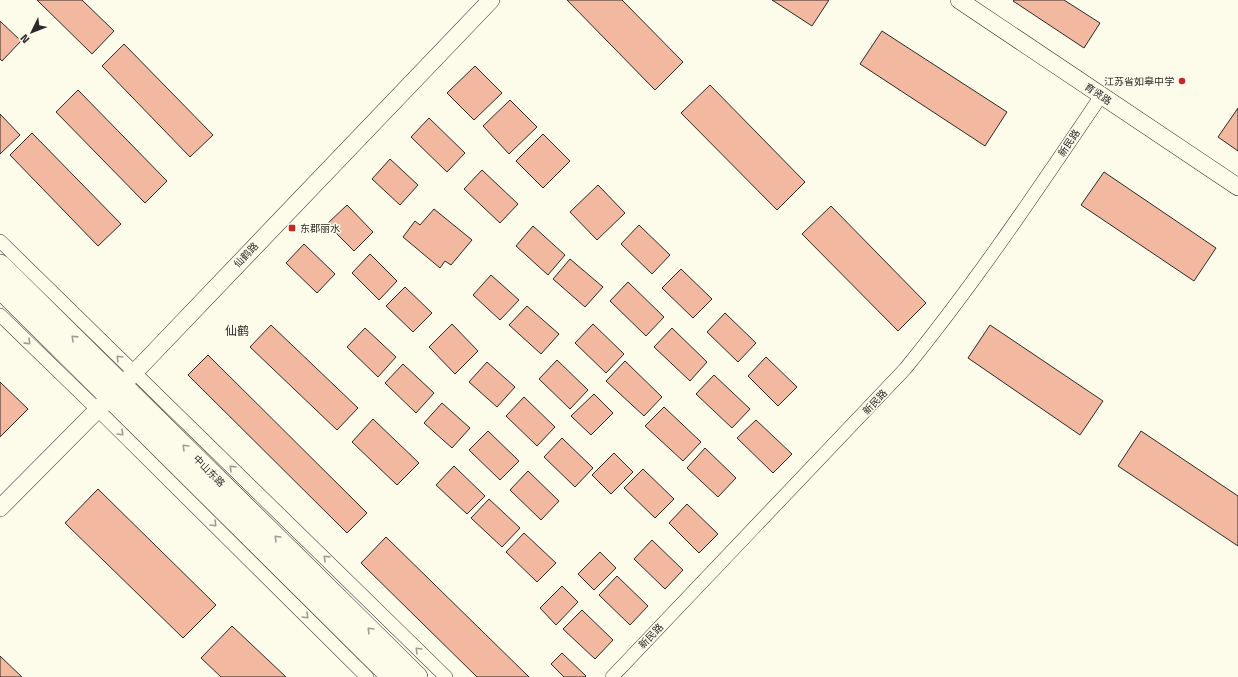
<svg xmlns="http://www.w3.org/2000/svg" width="1238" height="677" font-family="'Titillium Web','Noto Sans SC',sans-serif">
	<rect width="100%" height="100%" fill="#fdfbea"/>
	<!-- building -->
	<path fill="#f2b8a0" stroke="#2b2b2b" d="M 37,0 L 82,0 L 114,31 L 92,54 Z
		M 567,0 L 622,0 L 683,62 L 655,90 Z
		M 772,0 L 829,0 L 812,26 Z
		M 1014,0 L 1064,0 L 1100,23 L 1084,48 L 1013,1 Z
		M 0,21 L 21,41 L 2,61 L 0,59 Z
		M 882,31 L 1007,112 L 985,146 L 860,64 Z
		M 124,44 L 213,135 L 190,157 L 102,66 Z
		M 475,66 L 502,93 L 474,120 L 447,93 Z
		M 710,85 L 805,182 L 777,210 L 681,113 Z
		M 78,90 L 167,181 L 145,203 L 56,112 Z
		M 510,100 L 537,127 L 509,154 L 483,126 Z
		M 1238,108 L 1238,151 L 1218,137 Z
		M 0,114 L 20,135 L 0,154 Z
		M 429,118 L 465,153 L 447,172 L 411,137 Z
		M 32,133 L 121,224 L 98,246 L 10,155 Z
		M 543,134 L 570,161 L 543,188 L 516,161 Z
		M 390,159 L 418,185 L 400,205 L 372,179 Z
		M 482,170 L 518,204 L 500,223 L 464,189 Z
		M 1104,172 L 1216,248 L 1194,281 L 1081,205 Z
		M 598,185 L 625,213 L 597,240 L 570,212 Z
		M 347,205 L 373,232 L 354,251 L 327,224 Z
		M 831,206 L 926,303 L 898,331 L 802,234 Z
		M 434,209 L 472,240 L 451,265 L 445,261 L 440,268 L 403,237 L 415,221 L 420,225 Z
		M 639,225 L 670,255 L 652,274 L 621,244 Z
		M 533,226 L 565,255 L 548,275 L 516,246 Z
		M 304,244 L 335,274 L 317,293 L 286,263 Z
		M 370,254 L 397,281 L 379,300 L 352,273 Z
		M 570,259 L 603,287 L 585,307 L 553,279 Z
		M 681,269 L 712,299 L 693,318 L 662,288 Z
		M 491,275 L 519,300 L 500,320 L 473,295 Z
		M 628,282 L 664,317 L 646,336 L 610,301 Z
		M 405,287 L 432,313 L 413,332 L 386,306 Z
		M 527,306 L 559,334 L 541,354 L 509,325 Z
		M 725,313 L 756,343 L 738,362 L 707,332 Z
		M 452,324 L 478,351 L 455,374 L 429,347 Z
		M 593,324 L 624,354 L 606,373 L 575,343 Z
		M 271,325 L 358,408 L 337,430 L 250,347 Z
		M 990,325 L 1103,401 L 1080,435 L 968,358 Z
		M 365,328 L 396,357 L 378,377 L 347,347 Z
		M 672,328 L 707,362 L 690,381 L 654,347 Z
		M 208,355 L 367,513 L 347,533 L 188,375 Z
		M 766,357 L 797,387 L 778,406 L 748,376 Z
		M 557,360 L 588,390 L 570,409 L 539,379 Z
		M 625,361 L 662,397 L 644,416 L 606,381 Z
		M 487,362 L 515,387 L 497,407 L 469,382 Z
		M 403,364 L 434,393 L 416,413 L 385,383 Z
		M 714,375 L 750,409 L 732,428 L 696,394 Z
		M 0,382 L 28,409 L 0,437 Z
		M 594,394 L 613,413 L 591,435 L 571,416 Z
		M 524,397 L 555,427 L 537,446 L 506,416 Z
		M 442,403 L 470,428 L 452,448 L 424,423 Z
		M 664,407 L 701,442 L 683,461 L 645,426 Z
		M 373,419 L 419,463 L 397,485 L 352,442 Z
		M 756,420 L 792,454 L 773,473 L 737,438 Z
		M 488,431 L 519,461 L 500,480 L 469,450 Z
		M 1141,431 L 1238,496 L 1238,546 L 1118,466 Z
		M 562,438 L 593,468 L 575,487 L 544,457 Z
		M 705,448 L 736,478 L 718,497 L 687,468 Z
		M 614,453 L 633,472 L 611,494 L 592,475 Z
		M 454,466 L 485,496 L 467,514 L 436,485 Z
		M 643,469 L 674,499 L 655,518 L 624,488 Z
		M 528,471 L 559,501 L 541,520 L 510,490 Z
		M 98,489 L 216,605 L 183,638 L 65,523 Z
		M 489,499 L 520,528 L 502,547 L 471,518 Z
		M 687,504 L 718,534 L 699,553 L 669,523 Z
		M 524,533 L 556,563 L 537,582 L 506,552 Z
		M 386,537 L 529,677 L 477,677 L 361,563 Z
		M 652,540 L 683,570 L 665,589 L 634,559 Z
		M 600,552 L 616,568 L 594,590 L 578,574 Z
		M 617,576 L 648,606 L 630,625 L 599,595 Z
		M 562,586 L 578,602 L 556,625 L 540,608 Z
		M 582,610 L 613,640 L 595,659 L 563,629 Z
		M 232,626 L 286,677 L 221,677 L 201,658 Z
		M 562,653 L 586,676 L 585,677 L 564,677 L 551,664 Z
		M 0,656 L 22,677 L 0,677 Z"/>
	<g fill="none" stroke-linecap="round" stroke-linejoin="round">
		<!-- minor casing -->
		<g stroke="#2b2b2b" stroke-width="14">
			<path id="minor" d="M 0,241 L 446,677
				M 0,315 L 98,410 L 367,677
				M 612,677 L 905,369 C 976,282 1038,189 1101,96"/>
		</g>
		<!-- tertiary casing -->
		<g stroke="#2b2b2b" stroke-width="18">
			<path id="tertiary" d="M 959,0 L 1238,187
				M 0,508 L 134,373 L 491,0"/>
		</g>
		<!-- primary casing -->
		<g stroke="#2b2b2b" stroke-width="22">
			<path id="primary" d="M 0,265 L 417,677
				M 0,288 L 110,397 L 392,677"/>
		</g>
		<!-- minor -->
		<use href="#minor" stroke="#fdfbea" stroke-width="13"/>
		<!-- tertiary -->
		<use href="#tertiary" stroke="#fdfbea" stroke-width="17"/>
		<!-- primary -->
		<use href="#primary" stroke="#fdfbea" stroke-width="21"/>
	</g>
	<!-- one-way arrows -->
	<defs><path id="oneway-chevron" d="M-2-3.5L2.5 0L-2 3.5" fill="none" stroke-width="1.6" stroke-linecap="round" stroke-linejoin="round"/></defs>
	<g stroke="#9e9d94">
		<use href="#oneway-chevron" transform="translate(74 338) rotate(-136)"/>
		<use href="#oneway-chevron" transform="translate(28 342) rotate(44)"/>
		<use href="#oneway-chevron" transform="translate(119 358) rotate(-135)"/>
		<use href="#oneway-chevron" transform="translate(121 433) rotate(45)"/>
		<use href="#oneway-chevron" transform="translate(185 447) rotate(-135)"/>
		<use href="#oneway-chevron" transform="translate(232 468) rotate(-136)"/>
		<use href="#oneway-chevron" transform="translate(214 524) rotate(45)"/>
		<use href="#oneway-chevron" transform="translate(277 538) rotate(-135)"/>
		<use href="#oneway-chevron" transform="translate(326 558) rotate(-136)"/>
		<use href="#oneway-chevron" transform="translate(306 616) rotate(45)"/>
		<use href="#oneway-chevron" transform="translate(370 630) rotate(-135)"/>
		<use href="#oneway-chevron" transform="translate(418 650) rotate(-135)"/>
	</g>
	<!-- markers -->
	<g fill="#c62828" stroke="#fdfbea" stroke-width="1.5">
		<circle cx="1182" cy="81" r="4"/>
		<rect x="288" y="224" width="8" height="8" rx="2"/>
	</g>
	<g text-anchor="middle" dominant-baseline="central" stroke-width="3" stroke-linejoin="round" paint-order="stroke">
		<!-- poi labels -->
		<g font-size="10" fill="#2b2b2b" stroke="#fdfbea" text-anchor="end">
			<text x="1174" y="81">江苏省如皋中学</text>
			<text x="300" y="228" text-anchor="start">东郡丽水</text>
		</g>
		<!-- street labels -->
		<g font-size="10" fill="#2b2b2b" stroke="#fdfbea">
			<text transform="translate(1098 94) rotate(34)">育贤路</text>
			<text transform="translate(1069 143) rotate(-56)">新民路</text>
			<text transform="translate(246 255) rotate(-46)">仙鹤路</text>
			<text transform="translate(875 402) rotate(-47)">新民路</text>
			<text transform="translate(209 471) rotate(45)">中山东路</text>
			<text transform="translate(651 636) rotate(-46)">新民路</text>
		</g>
		<!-- quarter labels -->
		<g font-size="12" fill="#2b2b2b" stroke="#fdfbea">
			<text x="237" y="330">仙鹤</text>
		</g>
	</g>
	<!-- north arrow -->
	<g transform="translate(32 32) rotate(227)" stroke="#fdfbea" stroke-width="3" paint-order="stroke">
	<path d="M0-3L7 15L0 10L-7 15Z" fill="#2b2b2b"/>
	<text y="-6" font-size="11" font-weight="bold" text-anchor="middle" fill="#2b2b2b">N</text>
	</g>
</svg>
